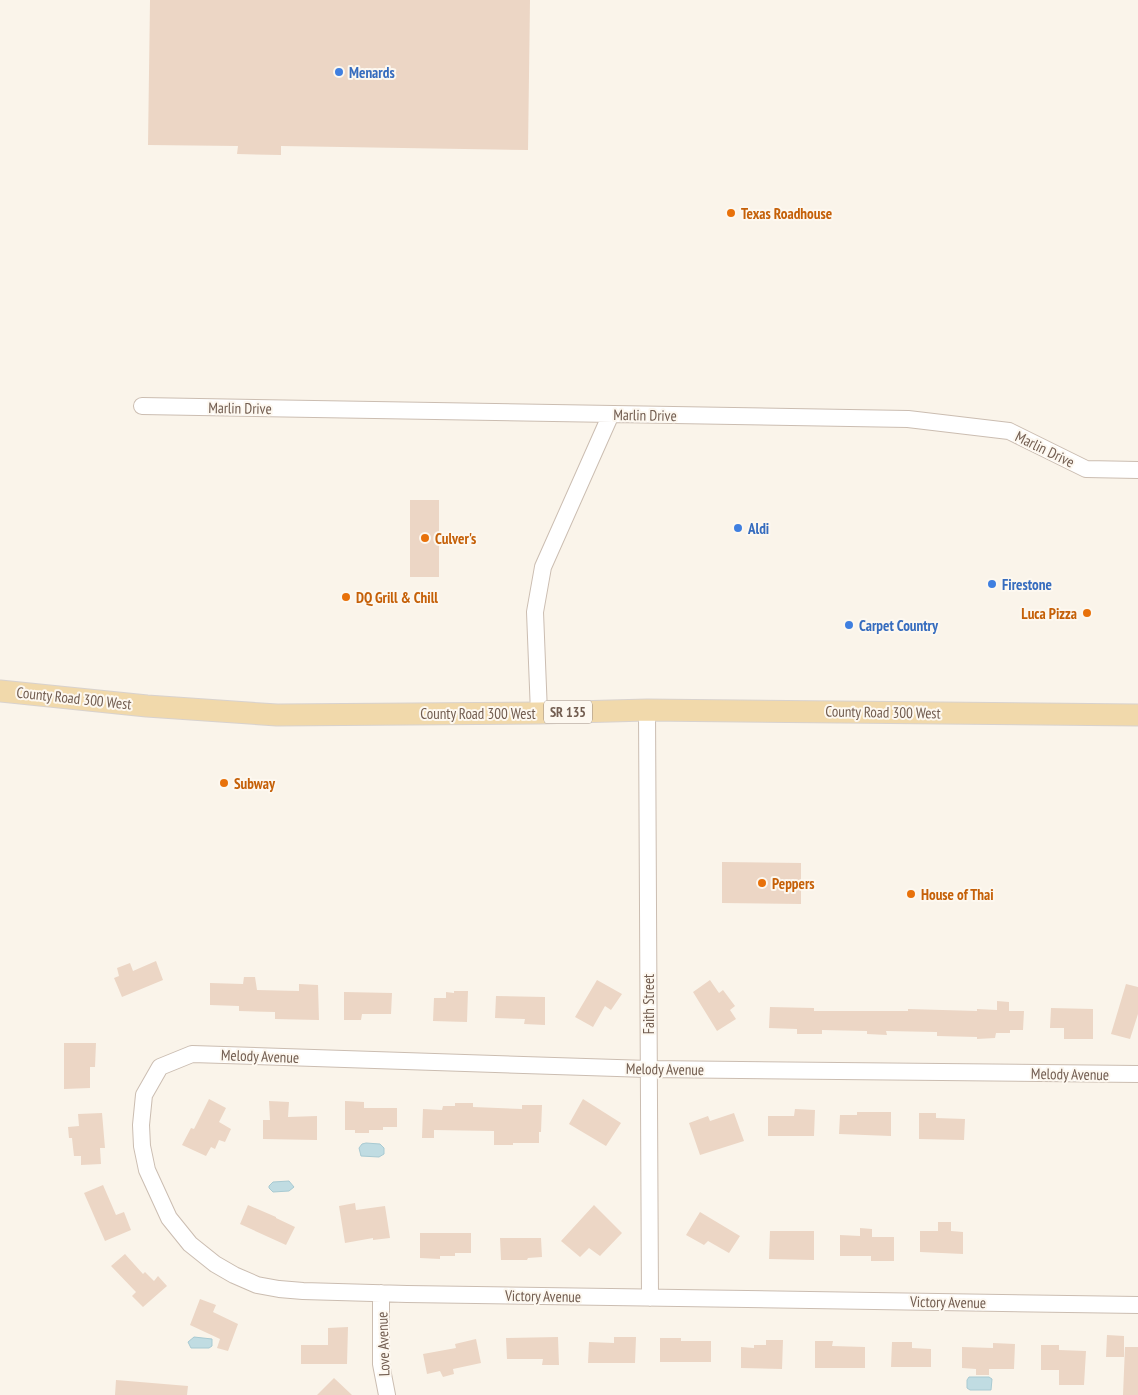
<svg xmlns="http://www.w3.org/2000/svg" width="1138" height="1395" font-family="'PT Sans Narrow',sans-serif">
	<rect width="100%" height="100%" fill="#faf4ea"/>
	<!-- water -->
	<path fill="#c0dce2" stroke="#a8cad2" d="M 366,1143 L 380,1144 L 384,1148 L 384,1154 L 379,1157 L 361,1156 L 359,1148 L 362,1144 Z
		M 289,1181 L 294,1187 L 289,1191 L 273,1192 L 269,1188 L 269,1186 L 273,1182 Z
		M 194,1337 L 212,1339 L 212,1346 L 209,1348 L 191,1348 L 188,1342 Z
		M 969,1377 L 989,1377 L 992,1379 L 991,1390 L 970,1390 L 967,1388 L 967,1380 Z"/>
	<!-- building -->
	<path fill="#ecd6c5" d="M 150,0 L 530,0 L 528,150 L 281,146 L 281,155 L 237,154 L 238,146 L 148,145 Z
		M 410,500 L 439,500 L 439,577 L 410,577 Z
		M 722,862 L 801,863 L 801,904 L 722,903 Z
		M 156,961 L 163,980 L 122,997 L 114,978 L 119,976 L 117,968 L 130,963 L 133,971 Z
		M 244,977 L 255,977 L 257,990 L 299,991 L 299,984 L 318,985 L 319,1020 L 275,1019 L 275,1012 L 239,1011 L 239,1006 L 210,1005 L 210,983 L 243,984 Z
		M 597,980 L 622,994 L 611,1010 L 605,1006 L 593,1027 L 575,1017 Z
		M 710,980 L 719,993 L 723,990 L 735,1006 L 730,1010 L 736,1019 L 717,1031 L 693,992 Z
		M 1126,984 L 1138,987 L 1138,1014 L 1130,1039 L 1111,1034 Z
		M 454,991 L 468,991 L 467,1022 L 433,1021 L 434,998 L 446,998 L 446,992 L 454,993 Z
		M 344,992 L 392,993 L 391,1014 L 362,1014 L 361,1020 L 344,1020 Z
		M 496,996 L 545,997 L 545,1025 L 524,1024 L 525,1019 L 495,1018 Z
		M 997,1001 L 1009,1002 L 1009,1011 L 1024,1011 L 1023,1030 L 1010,1030 L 1010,1033 L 996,1033 L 995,1038 L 977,1039 L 977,1037 L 937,1036 L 937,1032 L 886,1031 L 887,1035 L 867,1034 L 867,1031 L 822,1030 L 822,1034 L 797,1034 L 797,1029 L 769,1028 L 770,1007 L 814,1008 L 814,1011 L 908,1011 L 908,1009 L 977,1011 L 977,1009 L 997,1010 Z
		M 1051,1008 L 1093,1009 L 1093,1039 L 1064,1039 L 1064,1028 L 1050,1028 Z
		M 64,1043 L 96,1043 L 95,1067 L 90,1067 L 90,1088 L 64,1089 Z
		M 209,1099 L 226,1108 L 219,1122 L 231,1129 L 225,1142 L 219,1140 L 215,1149 L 211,1147 L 206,1156 L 182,1145 L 191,1128 L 194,1129 Z
		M 583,1099 L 621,1123 L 606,1146 L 569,1124 Z
		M 269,1101 L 289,1102 L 288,1117 L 317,1116 L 317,1140 L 263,1139 L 263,1120 L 270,1120 Z
		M 345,1101 L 364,1102 L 364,1108 L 397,1108 L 397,1127 L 383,1127 L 383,1130 L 369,1130 L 369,1133 L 355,1133 L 355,1130 L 345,1130 Z
		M 455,1103 L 473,1103 L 473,1107 L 522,1109 L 522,1105 L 542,1105 L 541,1132 L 539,1132 L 539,1143 L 513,1143 L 513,1145 L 494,1145 L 494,1131 L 434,1130 L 434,1138 L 422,1138 L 423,1109 L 442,1110 L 443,1106 L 455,1106 Z
		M 795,1109 L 815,1110 L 814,1136 L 768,1136 L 768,1116 L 794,1116 Z
		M 857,1112 L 891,1112 L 891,1136 L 839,1134 L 840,1115 L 857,1115 Z
		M 102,1113 L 105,1148 L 100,1148 L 101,1164 L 81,1165 L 81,1156 L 74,1156 L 72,1138 L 69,1138 L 68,1127 L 79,1126 L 78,1114 Z
		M 734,1113 L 744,1141 L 700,1155 L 689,1123 L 708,1116 L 710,1121 Z
		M 919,1113 L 936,1113 L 936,1118 L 965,1119 L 964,1140 L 919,1139 Z
		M 103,1185 L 116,1215 L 124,1212 L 131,1230 L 105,1241 L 84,1193 Z
		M 355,1203 L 356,1210 L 385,1206 L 390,1238 L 373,1240 L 373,1238 L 345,1243 L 339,1206 Z
		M 248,1205 L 276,1217 L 276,1218 L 295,1227 L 286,1245 L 240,1224 Z
		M 594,1205 L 622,1233 L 600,1256 L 589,1248 L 580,1257 L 561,1241 Z
		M 700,1212 L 740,1236 L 729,1253 L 708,1241 L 704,1245 L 686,1235 Z
		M 938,1222 L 951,1222 L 951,1231 L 963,1232 L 963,1254 L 920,1252 L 920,1231 L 938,1231 Z
		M 860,1228 L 872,1229 L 872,1237 L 894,1237 L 894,1261 L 871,1261 L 871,1256 L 840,1256 L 840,1235 L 860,1236 Z
		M 770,1231 L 814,1231 L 814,1260 L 769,1259 Z
		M 420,1233 L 471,1233 L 471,1253 L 455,1253 L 455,1256 L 440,1256 L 440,1259 L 420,1258 Z
		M 500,1238 L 541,1238 L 542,1257 L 528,1258 L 527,1260 L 501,1260 Z
		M 125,1254 L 143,1274 L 145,1272 L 154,1281 L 158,1276 L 167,1286 L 143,1307 L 132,1296 L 136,1292 L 111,1266 Z
		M 200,1299 L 216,1305 L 213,1312 L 238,1324 L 228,1351 L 217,1348 L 220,1339 L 190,1325 Z
		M 348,1327 L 347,1364 L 301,1364 L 301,1345 L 328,1345 L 328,1328 Z
		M 1107,1335 L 1124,1336 L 1124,1357 L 1106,1357 Z
		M 558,1337 L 559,1365 L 542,1365 L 543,1359 L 507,1359 L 506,1338 Z
		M 614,1337 L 636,1337 L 635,1363 L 588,1363 L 589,1342 L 614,1343 Z
		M 660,1338 L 681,1338 L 681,1341 L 711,1341 L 711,1362 L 660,1362 Z
		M 476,1339 L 481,1363 L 453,1369 L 454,1374 L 443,1377 L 440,1371 L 427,1374 L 423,1354 L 456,1348 L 455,1344 Z
		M 766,1340 L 783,1340 L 782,1369 L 741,1368 L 741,1347 L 754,1348 L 754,1345 L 766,1345 Z
		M 815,1341 L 833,1341 L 832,1346 L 865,1347 L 865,1368 L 815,1368 Z
		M 892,1342 L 912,1342 L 912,1348 L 931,1349 L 931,1367 L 891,1367 Z
		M 993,1343 L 1015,1344 L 1014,1369 L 989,1369 L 989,1375 L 976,1375 L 976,1369 L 962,1368 L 962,1347 L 993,1348 Z
		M 1041,1345 L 1059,1345 L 1059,1350 L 1086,1351 L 1084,1385 L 1059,1385 L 1059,1370 L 1041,1370 Z
		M 1125,1347 L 1138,1347 L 1138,1395 L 1123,1395 Z
		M 334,1378 L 352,1395 L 317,1395 Z
		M 116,1380 L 188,1386 L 187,1395 L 115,1395 Z"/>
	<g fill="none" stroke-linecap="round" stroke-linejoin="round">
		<!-- minor casing -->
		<g stroke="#cbbdb1" stroke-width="18">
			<path id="minor" d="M 142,406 L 908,419 L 1009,431 L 1086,469 L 1138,470
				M 647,710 L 650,1298
				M 539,713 L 535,612 L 543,567 L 611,414
				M 1138,1074 L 648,1069 L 192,1054 L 160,1067 L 144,1095 L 141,1125 L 142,1146 L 147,1170 L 169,1218 L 190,1244 L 215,1264 L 234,1275 L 257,1285 L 279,1289 L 303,1291 L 407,1294 L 1138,1305
				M 381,1293 L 381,1364 L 387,1395"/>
		</g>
		<!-- major casing -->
		<g stroke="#d8d2ce" stroke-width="23">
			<path id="major" d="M 0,691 L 147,706 L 277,715 L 539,713 L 647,710 L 1138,715"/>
		</g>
		<!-- minor -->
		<use href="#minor" stroke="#fff" stroke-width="16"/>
		<!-- major -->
		<use href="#major" stroke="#f1d9ab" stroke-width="21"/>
	</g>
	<!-- markers -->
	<g fill="#3f7fe0" stroke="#fdf8f0" stroke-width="2">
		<circle cx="339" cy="72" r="5"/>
		<circle cx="738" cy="528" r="5"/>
		<circle cx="992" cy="584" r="5"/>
		<circle cx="849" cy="625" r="5"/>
	</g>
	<g fill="#e8710a" stroke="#fdf8f0" stroke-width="2">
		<circle cx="731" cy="213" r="5"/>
		<circle cx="425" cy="538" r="5"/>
		<circle cx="346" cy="597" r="5"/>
		<circle cx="1087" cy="613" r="5"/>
		<circle cx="224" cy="783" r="5"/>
		<circle cx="762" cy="883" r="5"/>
		<circle cx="911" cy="894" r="5"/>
	</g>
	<g text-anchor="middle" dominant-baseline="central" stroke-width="4" stroke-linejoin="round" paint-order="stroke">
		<!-- shield labels -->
		<rect fill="#fdf8f0" stroke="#9c8c80" stroke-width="1" x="544" y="700.5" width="48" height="23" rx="4"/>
		<g font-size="14" font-weight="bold" fill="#725d50">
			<text x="568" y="712">SR 135</text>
		</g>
		<!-- shop labels -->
		<g font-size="15" font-weight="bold" fill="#366cbe" stroke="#fdf8f0" text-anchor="start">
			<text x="349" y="72">Menards</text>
			<text x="748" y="528">Aldi</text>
			<text x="1002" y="584">Firestone</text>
			<text x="859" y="625">Carpet Country</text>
		</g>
		<!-- food labels -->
		<g font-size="15" font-weight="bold" fill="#c56008" stroke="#fdf8f0" text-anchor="start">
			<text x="741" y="213">Texas Roadhouse</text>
			<text x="435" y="538">Culver's</text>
			<text x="356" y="597">DQ Grill &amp; Chill</text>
			<text x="1077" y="613" text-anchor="end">Luca Pizza</text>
			<text x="234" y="783">Subway</text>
			<text x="772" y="883">Peppers</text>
			<text x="921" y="894">House of Thai</text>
		</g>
		<!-- street labels -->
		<g font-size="15" fill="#725d50" stroke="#fdf8f0">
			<text transform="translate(240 408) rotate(1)">Marlin Drive</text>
			<text transform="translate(645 415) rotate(1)">Marlin Drive</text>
			<text transform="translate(1045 449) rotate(26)">Marlin Drive</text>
			<text transform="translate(74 698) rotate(6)">County Road 300 West</text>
			<text transform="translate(883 712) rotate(1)">County Road 300 West</text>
			<text x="478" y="713">County Road 300 West</text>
			<text transform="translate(648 1004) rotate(-90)">Faith Street</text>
			<text transform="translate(260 1056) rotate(2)">Melody Avenue</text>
			<text transform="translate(665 1069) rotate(1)">Melody Avenue</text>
			<text transform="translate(1070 1074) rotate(1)">Melody Avenue</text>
			<text transform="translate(543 1296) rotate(1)">Victory Avenue</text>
			<text transform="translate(948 1302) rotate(1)">Victory Avenue</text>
			<text transform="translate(383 1344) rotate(-92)">Love Avenue</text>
		</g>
	</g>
</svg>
